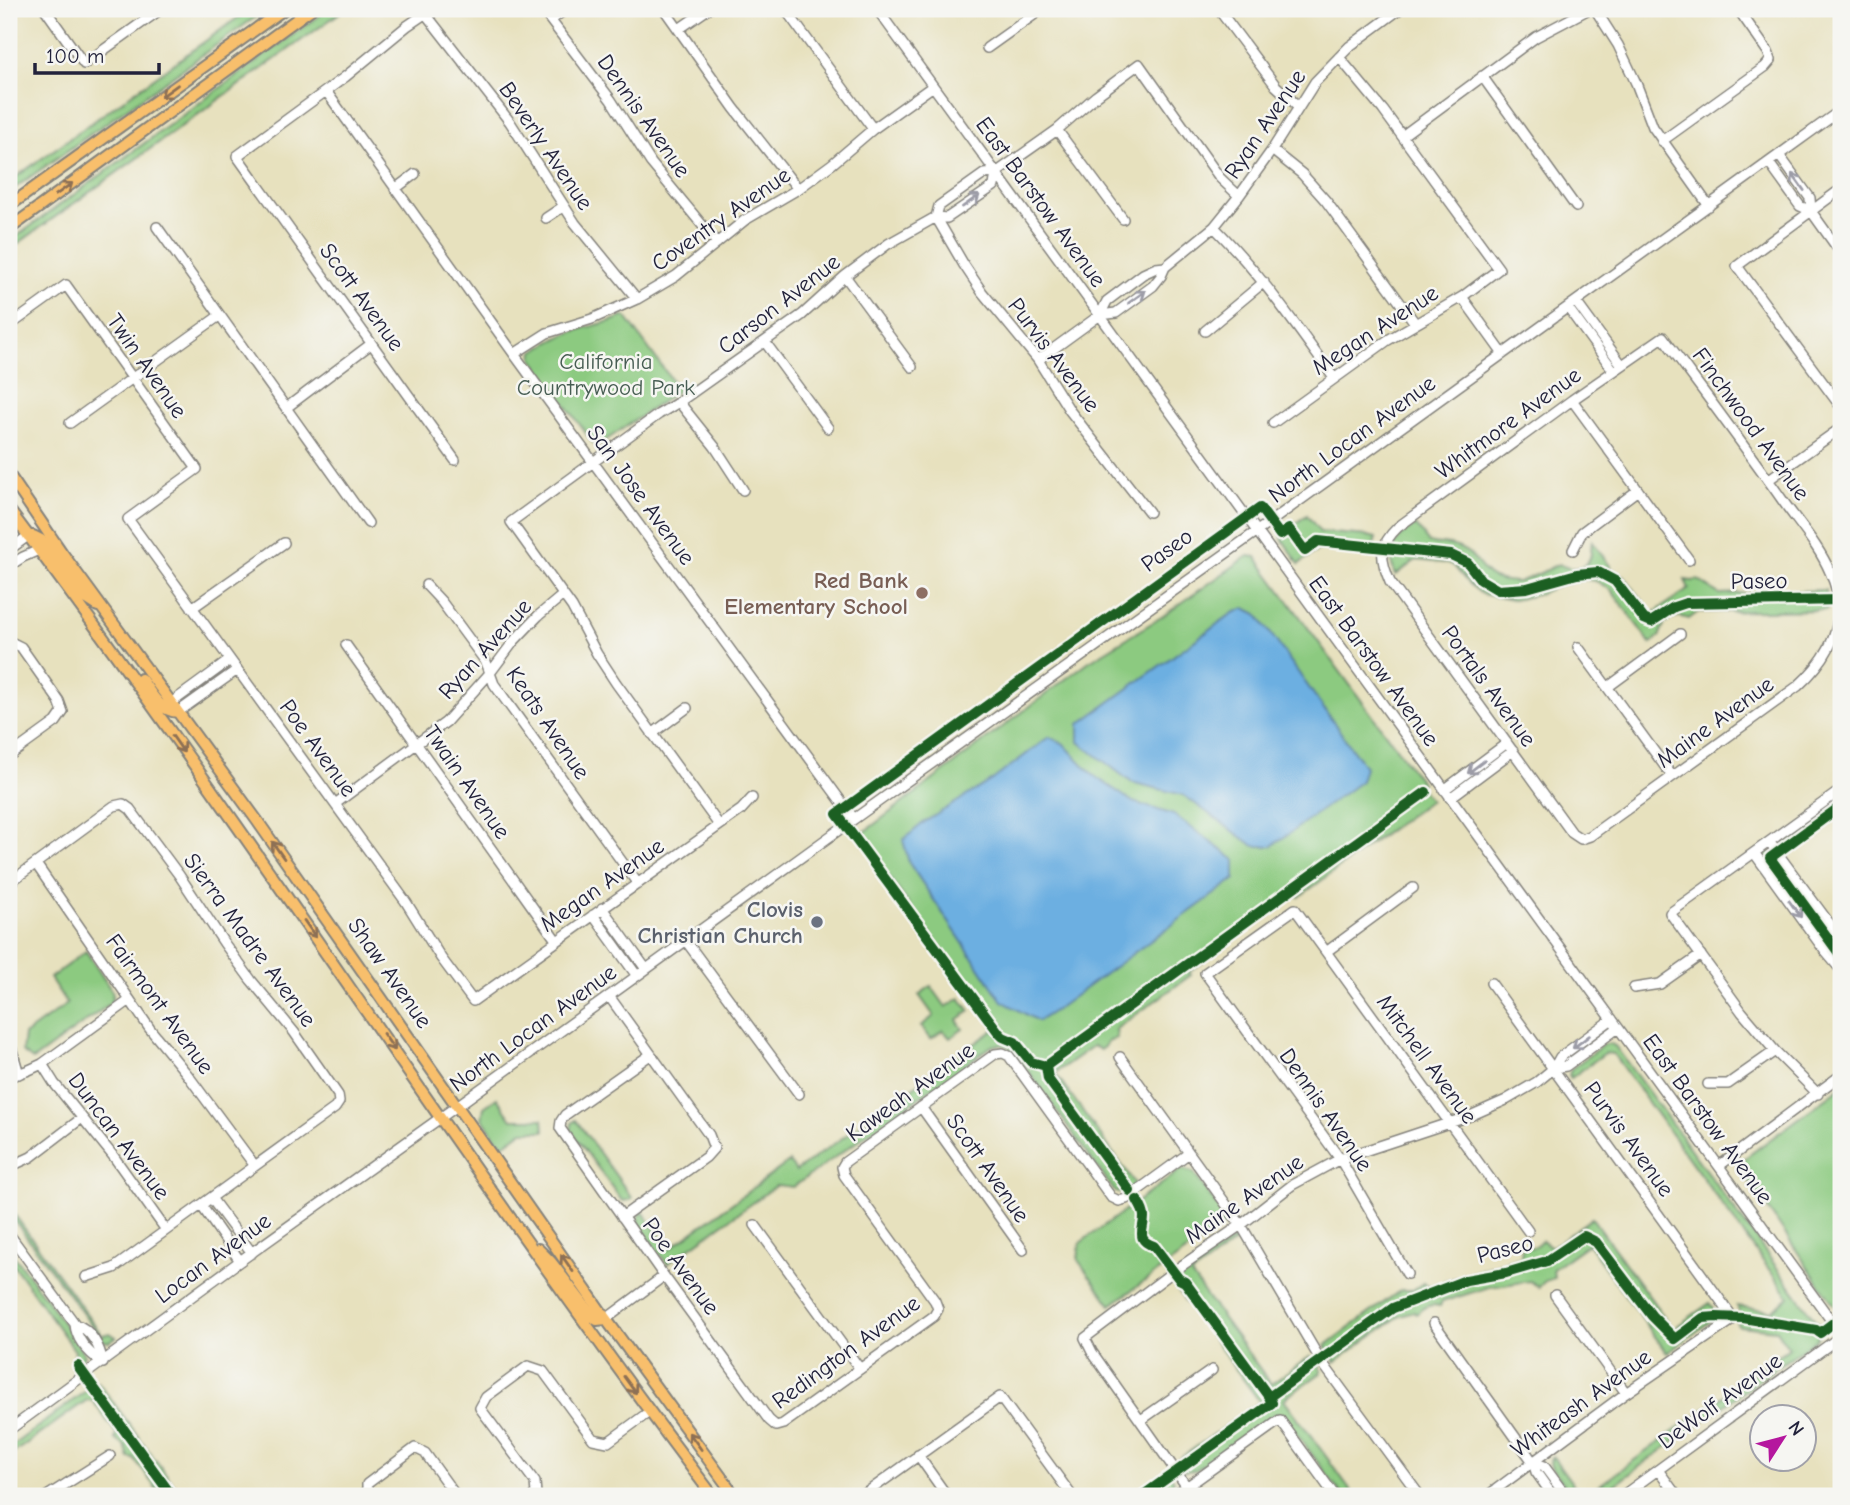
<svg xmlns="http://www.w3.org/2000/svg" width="1850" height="1505" font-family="'Comic Neue',sans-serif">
	<rect width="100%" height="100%" fill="#f6f6f2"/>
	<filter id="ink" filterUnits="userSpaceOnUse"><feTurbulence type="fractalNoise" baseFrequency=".0143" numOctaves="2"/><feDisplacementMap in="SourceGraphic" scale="14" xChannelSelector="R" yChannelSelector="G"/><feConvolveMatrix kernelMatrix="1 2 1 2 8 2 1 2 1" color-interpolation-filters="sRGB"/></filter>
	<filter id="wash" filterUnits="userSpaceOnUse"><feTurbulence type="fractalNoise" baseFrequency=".00686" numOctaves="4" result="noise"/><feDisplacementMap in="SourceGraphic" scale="28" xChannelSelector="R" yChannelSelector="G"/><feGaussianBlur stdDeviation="1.57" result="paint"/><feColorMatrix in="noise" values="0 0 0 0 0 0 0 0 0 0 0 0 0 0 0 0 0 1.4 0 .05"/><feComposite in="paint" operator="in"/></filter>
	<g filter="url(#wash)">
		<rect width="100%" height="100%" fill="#e7e1be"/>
		<!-- green -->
		<path fill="#8cca80" stroke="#57765e" stroke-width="2" d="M 250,9 L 267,9 L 9,192 L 9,182 Z
			M 328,9 L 345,9 L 9,250 L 9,242 Z
			M 625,316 L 679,390 L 599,445 L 593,443 L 533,359 L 534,351 C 549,342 564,334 581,329 C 596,325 611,322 625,316 Z
			M 1307,515 L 1320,532 L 1368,536 L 1376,538 L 1371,555 L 1319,549 L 1299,564 L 1282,539 L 1282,533 Z
			M 1416,525 L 1429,543 C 1443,544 1455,544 1467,552 C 1483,564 1482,579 1506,581 C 1507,581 1515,582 1517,582 C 1531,579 1546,570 1559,564 C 1569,570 1584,571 1590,558 C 1592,552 1591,545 1592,540 L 1612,569 L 1625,577 L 1652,614 L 1689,589 L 1685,580 L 1692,581 L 1698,580 L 1719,594 L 1826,590 L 1827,610 L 1698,612 L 1689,619 L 1679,616 L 1665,622 L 1659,637 L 1651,644 L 1611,590 L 1596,581 L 1584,579 L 1559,585 L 1536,595 L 1513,600 L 1482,594 L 1469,584 L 1454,566 L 1444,563 L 1416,560 L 1396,575 C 1383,550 1396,538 1416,525 Z
			M 1248,556 L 1256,557 L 1422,783 L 1419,786 L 1430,800 L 1299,897 L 1296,895 L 1189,972 L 1191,975 L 1116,1029 L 1117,1038 L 1108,1042 L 1101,1050 L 1093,1046 L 1055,1073 L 1134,1182 L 1135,1184 L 1130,1191 L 1124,1194 L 1115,1192 L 1015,1053 C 1008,1045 1003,1043 992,1046 L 793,1187 L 777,1185 L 667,1264 L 637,1223 L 640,1214 L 643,1212 L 669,1249 L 789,1162 L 796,1171 L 998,1027 L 859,836 L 1088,662 L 1163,616 Z
			M 1841,801 L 1841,813 L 1786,853 L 1782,844 Z
			M 1769,852 L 1775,854 L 1841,947 L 1841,962 L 1811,924 L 1767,864 L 1764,855 Z
			M 86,951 L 113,993 L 111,1003 L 33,1060 L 22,1052 L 24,1035 L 67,1004 L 50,978 Z
			M 931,986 L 946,1007 L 960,998 L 970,1011 L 957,1020 L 963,1029 L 950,1038 L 943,1030 L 931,1039 L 921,1026 L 934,1016 L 919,995 Z
			M 1604,1044 L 1611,1044 L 1615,1046 L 1818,1324 L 1820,1332 L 1816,1339 L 1599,1496 L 1572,1496 L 1551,1467 C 1550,1463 1549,1459 1553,1457 L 1580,1494 L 1586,1495 L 1789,1348 L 1776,1330 L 1740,1326 L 1737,1324 C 1742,1318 1741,1313 1737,1306 L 1771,1311 L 1789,1297 L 1613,1054 L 1605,1053 L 1571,1078 L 1569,1075 L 1571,1069 Z
			M 1841,1087 L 1841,1313 L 1832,1302 L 1737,1164 Z
			M 497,1098 L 512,1119 L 543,1119 L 544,1131 L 523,1131 L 502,1146 L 482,1118 L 484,1107 Z
			M 576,1120 L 632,1198 L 630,1200 L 622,1201 L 571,1131 L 572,1123 Z
			M 1182,1169 L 1193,1172 L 1225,1217 L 1224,1225 L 1111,1305 L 1078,1260 L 1080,1243 Z
			M 9,1207 L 102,1335 L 110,1333 L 116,1337 L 109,1342 L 103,1341 L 9,1213 Z
			M 1592,1218 L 1673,1329 L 1710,1303 L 1716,1311 L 1715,1318 L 1667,1353 L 1588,1244 L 1553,1269 L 1554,1278 L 1545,1281 L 1539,1287 L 1530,1281 L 1489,1287 L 1442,1302 L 1440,1306 C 1431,1304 1423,1306 1417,1314 L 1414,1312 L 1398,1317 L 1335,1362 L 1325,1346 L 1401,1290 L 1413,1290 L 1423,1283 L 1428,1287 L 1521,1257 L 1522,1248 L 1534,1247 L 1542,1240 L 1552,1247 Z
			M 1237,1237 L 1239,1239 L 1191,1275 L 1271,1384 L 1311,1356 L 1320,1366 L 1322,1372 L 1284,1399 L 1355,1496 L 1343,1496 L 1284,1417 L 1278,1414 L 1273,1415 L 1196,1470 L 1185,1471 L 1179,1462 L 1179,1459 L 1260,1402 L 1170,1280 L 1186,1268 L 1194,1266 Z
			M 9,1249 L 47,1300 L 84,1354 L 82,1361 L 74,1367 L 75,1351 L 9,1259 Z
			M 98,1382 L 182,1496 L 162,1496 L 134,1459 L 129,1458 L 125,1446 L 115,1439 L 117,1434 L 93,1401 L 87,1400 L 9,1456 L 9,1448 L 87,1390 L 88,1387 Z
			M 1167,1471 L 1174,1480 C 1165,1498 1149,1496 1132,1496 Z"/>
		<!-- water -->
		<path fill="#6cafe1" stroke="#47688e" stroke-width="2" d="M 1245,608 L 1257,614 L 1365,767 L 1361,781 L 1272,846 L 1254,846 L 1183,795 L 1131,782 L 1079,742 L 1079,724 L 1233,613 Z
			M 1049,737 L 1063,743 L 1093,775 L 1133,802 L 1174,815 L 1235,860 L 1235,879 L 1057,1009 L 1038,1021 L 1002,1001 L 909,863 L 903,840 L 923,823 L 995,778 Z"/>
	</g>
	<g filter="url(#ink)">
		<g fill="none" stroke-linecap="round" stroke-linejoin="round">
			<!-- minor casing -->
			<g stroke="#84827c" stroke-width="12">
				<path id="minor" d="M 45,9 L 84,64 L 161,9
					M 432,9 L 407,26 L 345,77 L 237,156 L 455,460
					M 542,9 L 611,100 L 651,163 L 717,243
					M 664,9 L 734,108 L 798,189
					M 785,9 L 873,129
					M 877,9 L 1841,1334
					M 1221,9 L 1219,10 L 1276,86 L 1299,107
					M 1595,9 L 1618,45 L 1636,83 L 1653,127 L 1709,206
					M 425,13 L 510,122 L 575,223 L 637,299
					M 551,20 L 566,9
					M 679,29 L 708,9
					M 987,48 L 1042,9
					M 1482,76 L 1576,207
					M 326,91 L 514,354 L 854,819
					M 1057,130 L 1123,219
					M 1402,136 L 1536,37 L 1589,9
					M 1662,141 L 1765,67 L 1771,60 L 1768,52 L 1738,9
					M 1272,150 L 1302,174 L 1326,201 L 1415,323
					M 1779,155 L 1810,198 L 1811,211
					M 1769,163 L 1800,206 L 1811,211 L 1841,253
					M 395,189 L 415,174
					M 1841,189 L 1737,266 L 1841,407
					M 936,217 L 939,206 L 984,174 L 996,173 L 1057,130 L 1096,96 L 1139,64 L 1220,178 L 1239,196
					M 936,217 L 964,265 L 982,292 L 1038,360 L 1070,411 L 1149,512
					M 546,218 L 564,206
					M 157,227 L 368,523
					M 1214,227 C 1260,273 1296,326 1334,378
					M 845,276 L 912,367
					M 1462,297 L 1503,354
					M 1576,302 L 1622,365
					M 1568,308 L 1614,371
					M 1100,315 L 1116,313 L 1153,286 L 1161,276 L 1165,267 L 1214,227 L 1239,196 L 1272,150 L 1315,82 L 1350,46 L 1400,9
					M 9,326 L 66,285 L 197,469 L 128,519 L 406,902 L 441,958 L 473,1001 L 741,810 L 752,798
					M 1205,331 L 1264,282
					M 1663,337 C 1703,391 1744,445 1783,501 C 1799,524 1819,546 1830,572 C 1835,583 1839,597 1839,608 C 1839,641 1820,666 1798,686 L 1590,836 L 1581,839 L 1572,833 L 1390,582 C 1380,559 1378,546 1398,527 L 1572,400 Z
					M 765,342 L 828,428
					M 514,354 L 547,333 L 592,319 L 637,299 L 676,276 L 745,220 L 798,189 L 832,164 L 873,129 L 933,86
					M 1038,360 L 1100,315 L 1107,301 L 1143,274 L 1156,268 L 1165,267
					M 1572,400 L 1689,560
					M 679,402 L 715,447 L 743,490
					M 286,408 L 371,344
					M 70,423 L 219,316
					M 1273,423 L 1388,340 L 1462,297 L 1499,269 L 1383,110 L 1339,57
					M 1768,480 L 1841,428
					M 9,550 L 28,536
					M 1573,550 L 1582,532 L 1638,490
					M 9,566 L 23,557 L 39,550
					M 426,585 L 441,601 L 486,662 L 494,684 L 638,884
					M 192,608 L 284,543
					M 9,641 L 21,647 L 59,701 L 63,712 L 56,722 L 9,756
					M 346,645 L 556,940
					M 1578,647 L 1672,776
					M 1608,687 L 1680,634
					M 171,703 L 230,660
					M 178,712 L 237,670
					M 652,734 L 687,708
					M 1444,790 L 1507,743
					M 1450,798 L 1513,751
					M 335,804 L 446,722 L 490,673 L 514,641 L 538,616 L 563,595
					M 719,825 L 616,683 L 597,654 L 572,607 L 511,522 L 659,414 L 679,402 L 802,315 L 845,276 L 888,244 L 936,217 L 947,218 L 994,186 L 996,173
					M 1770,843 L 1841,939
					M 1755,854 L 1825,951 L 1841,970
					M 36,864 L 150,1029 L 187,1074 L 255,1166
					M 9,883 L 114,806 L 123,804 L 130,809 L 179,875 L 224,943 L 251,980 L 294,1032 L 338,1095 L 339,1102 L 335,1108 L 114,1268 L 86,1277
					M 602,908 L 646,969
					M 593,915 L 637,976
					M 686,941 L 799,1094
					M 1326,952 L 1413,888
					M 1634,988 L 1660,984 L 1701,955
					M 609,996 L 709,1135 L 714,1148 L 706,1157 L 622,1217
					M 9,1040 L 19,1074
					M 650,1055 L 565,1115 L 561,1121 L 560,1128 L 664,1276 L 769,1420 L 776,1426 L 783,1424 L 934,1316 L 938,1309 L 935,1301 L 844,1175 L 842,1167 L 845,1162 L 995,1054 L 1003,1053 L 1009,1056 L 1111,1197 L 1119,1201 L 1126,1199 L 1189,1153
					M 1120,1057 L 1241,1225 L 1321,1361 L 1420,1496
					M 42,1064 L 54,1083 L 114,1157 L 166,1230
					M 1554,1068 L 1566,1066 L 1618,1028
					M 9,1077 L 29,1070 L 42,1064 L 130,1000
					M 1708,1084 L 1728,1084 L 1775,1051
					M 1818,1094 L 1775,1051 L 1742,1012 L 1670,913 L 1841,790
					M 921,1107 L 1023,1250
					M 1719,1166 L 1841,1075
					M 9,1167 L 31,1157 L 82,1118
					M 211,1198 L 252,1253
					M 201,1205 L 240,1261
					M 755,1225 L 860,1369
					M 9,1234 L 75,1324 C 76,1341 90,1354 103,1363
					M 1407,1274 L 1340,1159 L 1205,973 L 1295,909 L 1528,1231
					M 1555,1295 L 1626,1393
					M 606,1319 L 664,1276
					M 1434,1323 L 1533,1462 L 1536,1472 L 1553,1496
					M 75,1324 C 91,1329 100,1347 103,1363
					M 1141,1420 L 1212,1370
					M 9,1430 L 240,1261 L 457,1106 L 854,819 L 1270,522 L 1841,110
					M 918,1455 L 947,1496
					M 1533,1462 L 1544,1466 L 1566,1496
					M 1658,1470 L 1677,1496
					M 1187,1487 L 1092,1352 L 1085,1338 L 1174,1271 L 1241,1225 L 1292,1185 L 1340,1159 L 1470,1116 L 1506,1100 L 1537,1082 L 1554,1068 L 1560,1057 L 1612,1019
					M 47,1496 L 110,1456
					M 367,1496 L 367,1484 L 415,1448 L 425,1453 L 456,1496
					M 533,1496 L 536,1494 L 535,1482 L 480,1408 L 486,1397 L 528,1366 L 543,1371 L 593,1439 L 608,1442 L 649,1412
					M 862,1496 L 1000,1397 L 1072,1496
					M 1174,1496 L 1280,1420 L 1335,1496
					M 1487,1496 L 1626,1393 L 1734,1319 L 1491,983
					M 1622,1496 L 1841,1336"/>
			</g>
			<!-- major casing -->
			<g stroke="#84827c" stroke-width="14">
				<path id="major" d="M 9,206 L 284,9
					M 9,229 L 311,9
					M 9,475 L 62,553 L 256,819 L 606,1319 L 735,1496
					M 9,510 C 252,833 469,1174 713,1496
					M 28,536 L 33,536 L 41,540 L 81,595 L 98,606
					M 141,679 C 151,693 159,711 178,712
					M 538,1249 L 551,1262 L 593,1317 L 597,1320 L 606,1319"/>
			</g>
			<!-- minor -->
			<use href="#minor" stroke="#fff" stroke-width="9"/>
			<!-- major -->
			<use href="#major" stroke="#f8bf6c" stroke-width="10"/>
			<!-- cycleway casing -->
			<g stroke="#f6f6f2" stroke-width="15">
				<path id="cycleway" d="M 1841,806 L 1770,858 L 1841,956
					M 1046,1066 L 1031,1062 L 1015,1042 L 1003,1037 L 999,1033 L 837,814 L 1260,508 L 1280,535 L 1289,529 L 1305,551 L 1318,541 L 1451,555 L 1468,563 L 1481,580 L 1498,590 L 1527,588 L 1577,574 L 1598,572 L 1615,581 L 1644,619 L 1651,622 L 1674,607 L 1686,603 L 1841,600
					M 1130,1191 L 1048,1079 L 1046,1066 L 1426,792
					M 1137,1200 C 1140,1205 1144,1211 1144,1217 C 1144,1230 1135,1240 1154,1246 L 1179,1279 L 1185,1282 L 1269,1397
					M 78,1366 L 172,1496
					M 1142,1496 L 1272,1403 L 1269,1397 L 1393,1308 L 1466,1280 L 1506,1273 L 1547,1261 L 1584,1236 L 1596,1242 L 1652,1316 L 1675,1339 L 1703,1318 L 1716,1317 L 1743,1318 L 1816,1330 L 1820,1333 L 1841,1317"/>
			</g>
			<!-- cycleway -->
			<use href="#cycleway" stroke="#1b5e20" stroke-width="10"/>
		</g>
		<!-- one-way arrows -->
		<defs><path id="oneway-shaft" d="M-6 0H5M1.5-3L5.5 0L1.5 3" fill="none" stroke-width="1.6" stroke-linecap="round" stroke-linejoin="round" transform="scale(1.75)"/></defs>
		<g stroke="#8d7054">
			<use href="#oneway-shaft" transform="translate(169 91) rotate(144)"/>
			<use href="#oneway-shaft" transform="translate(64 189) rotate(-36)"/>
			<use href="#oneway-shaft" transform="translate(178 744) rotate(55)"/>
			<use href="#oneway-shaft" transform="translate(278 850) rotate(-125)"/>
			<use href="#oneway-shaft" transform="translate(310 929) rotate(55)"/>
			<use href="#oneway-shaft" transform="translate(389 1042) rotate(55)"/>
			<use href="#oneway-shaft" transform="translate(567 1263) rotate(-125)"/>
			<use href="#oneway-shaft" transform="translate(630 1385) rotate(54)"/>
			<use href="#oneway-shaft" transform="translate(695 1441) rotate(-126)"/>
		</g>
		<g stroke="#9c9ca7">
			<use href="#oneway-shaft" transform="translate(1798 182) rotate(-126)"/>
			<use href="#oneway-shaft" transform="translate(971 201) rotate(-35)"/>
			<use href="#oneway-shaft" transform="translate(1137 297) rotate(-36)"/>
			<use href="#oneway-shaft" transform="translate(1476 767) rotate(143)"/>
			<use href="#oneway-shaft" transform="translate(1795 909) rotate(54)"/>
			<use href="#oneway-shaft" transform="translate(1581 1042) rotate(143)"/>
		</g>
	</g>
	<!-- markers -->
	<circle fill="#8d6e63" stroke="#f6f6f2" stroke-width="2.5" cx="922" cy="593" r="7"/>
	<circle fill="#6b7280" stroke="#f6f6f2" stroke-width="2.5" cx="817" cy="922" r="7"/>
	<g text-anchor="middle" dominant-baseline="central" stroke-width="5" stroke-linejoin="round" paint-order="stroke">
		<!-- street labels -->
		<g font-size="23" fill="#22223b" stroke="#f6f6f2">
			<text transform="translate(644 116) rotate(55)">Dennis Avenue</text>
			<text transform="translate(1265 124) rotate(-56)">Ryan Avenue</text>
			<text transform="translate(546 146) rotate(56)">Beverly Avenue</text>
			<text transform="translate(1041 202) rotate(54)">East Barstow Avenue</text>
			<text transform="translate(721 219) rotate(-35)">Coventry Avenue</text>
			<text transform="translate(362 297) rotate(54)">Scott Avenue</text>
			<text transform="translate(779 304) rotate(-38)">Carson Avenue</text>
			<text transform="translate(1375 330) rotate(-33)">Megan Avenue</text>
			<text transform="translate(1054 355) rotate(53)">Purvis Avenue</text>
			<text transform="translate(147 366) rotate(55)">Twin Avenue</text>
			<text transform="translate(1508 423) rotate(-36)">Whitmore Avenue</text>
			<text transform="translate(1751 424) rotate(54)">Finchwood Avenue</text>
			<text transform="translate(1352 439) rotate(-36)">North Locan Avenue</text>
			<text transform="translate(641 495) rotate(54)">San Jose Avenue</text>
			<text transform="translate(1167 550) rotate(-36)">Paseo</text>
			<text transform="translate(1759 581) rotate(-1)">Paseo</text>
			<text transform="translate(485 649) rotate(-48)">Ryan Avenue</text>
			<text transform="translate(1374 661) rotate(54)">East Barstow Avenue</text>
			<text transform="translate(1489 686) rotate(54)">Portals Avenue</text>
			<text transform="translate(1715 722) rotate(-36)">Maine Avenue</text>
			<text transform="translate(548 723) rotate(56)">Keats Avenue</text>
			<text transform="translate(318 748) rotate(54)">Poe Avenue</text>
			<text transform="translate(467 782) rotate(55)">Twain Avenue</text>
			<text transform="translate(602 885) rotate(-35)">Megan Avenue</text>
			<text transform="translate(250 940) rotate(54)">Sierra Madre Avenue</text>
			<text transform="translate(390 973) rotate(55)">Shaw Avenue</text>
			<text transform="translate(160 1004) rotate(54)">Fairmont Avenue</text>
			<text transform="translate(533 1028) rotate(-36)">North Locan Avenue</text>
			<text transform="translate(1427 1059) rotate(54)">Mitchell Avenue</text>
			<text transform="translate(910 1092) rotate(-36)">Kaweah Avenue</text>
			<text transform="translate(1326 1110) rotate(55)">Dennis Avenue</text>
			<text transform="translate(1708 1119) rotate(54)">East Barstow Avenue</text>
			<text transform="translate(119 1136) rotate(53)">Duncan Avenue</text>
			<text transform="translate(1629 1139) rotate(54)">Purvis Avenue</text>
			<text transform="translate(988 1168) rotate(55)">Scott Avenue</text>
			<text transform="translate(1244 1199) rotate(-35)">Maine Avenue</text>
			<text transform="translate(1505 1249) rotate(-14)">Paseo</text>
			<text transform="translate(213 1258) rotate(-36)">Locan Avenue</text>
			<text transform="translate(681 1266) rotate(54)">Poe Avenue</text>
			<text transform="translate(846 1352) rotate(-36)">Redington Avenue</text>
			<text transform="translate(1720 1401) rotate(-36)">DeWolf Avenue</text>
			<text transform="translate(1581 1403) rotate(-36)">Whiteash Avenue</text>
		</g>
		<!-- park labels -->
		<g font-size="23" fill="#475d53" stroke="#f6f6f2">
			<text x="606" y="361">California<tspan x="606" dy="26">Countrywood Park</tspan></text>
		</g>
		<!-- education labels -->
		<g font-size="23" font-weight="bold" fill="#785e54" stroke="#f6f6f2" text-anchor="end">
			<text x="908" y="580">Red Bank<tspan x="908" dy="26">Elementary School</tspan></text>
		</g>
		<!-- worship labels -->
		<g font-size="23" font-weight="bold" fill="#5b616d" stroke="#f6f6f2" text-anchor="end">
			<text x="803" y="909">Clovis<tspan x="803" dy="26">Christian Church</tspan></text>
		</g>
	</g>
	<!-- margin -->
	<rect width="1850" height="1505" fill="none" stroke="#f6f6f2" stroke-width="35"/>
	<!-- north arrow -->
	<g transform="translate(1783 1438) rotate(54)"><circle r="33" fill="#f6f6f2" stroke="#a1a1a9" stroke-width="2"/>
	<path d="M0-5L12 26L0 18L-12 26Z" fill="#b5179e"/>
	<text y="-10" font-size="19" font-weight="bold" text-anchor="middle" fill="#22223b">N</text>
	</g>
	<!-- scale -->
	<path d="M35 63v10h124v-10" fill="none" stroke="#22223b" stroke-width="3.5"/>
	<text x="46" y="63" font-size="21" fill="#22223b" stroke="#f6f6f2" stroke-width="5" paint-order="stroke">100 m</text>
</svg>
